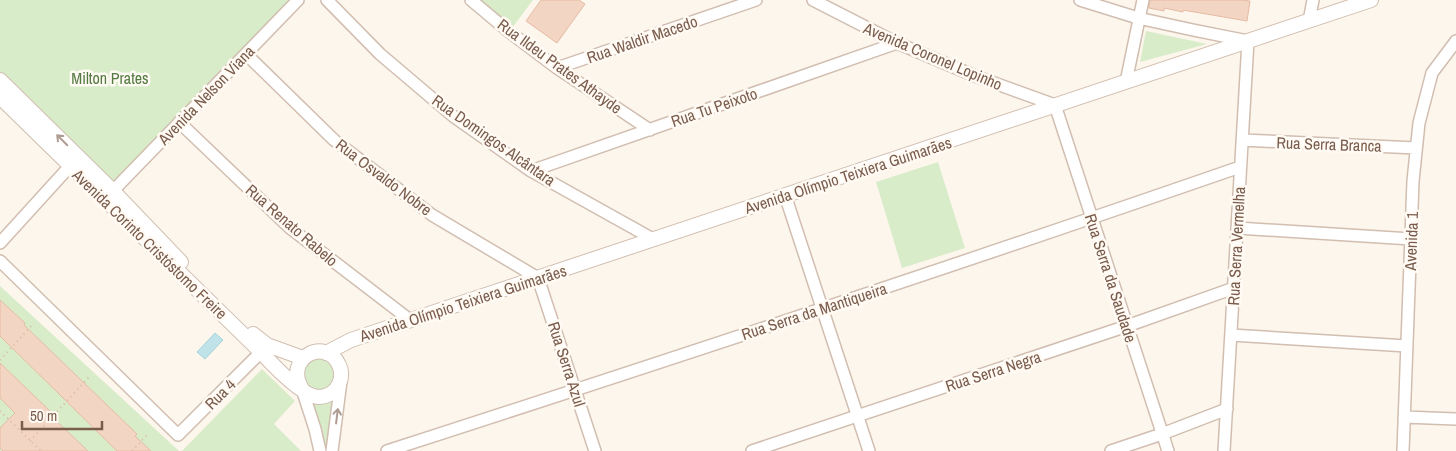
<svg xmlns="http://www.w3.org/2000/svg" width="1456" height="451" font-family="'Archivo Narrow',sans-serif">
	<rect width="100%" height="100%" fill="#fdf6ec"/>
	<!-- green -->
	<path fill="#d8ecc9" d="M 0,0 L 292,0 L 111,188 L 0,78 Z
		M 478,0 L 533,0 L 512,28 Z
		M 1146,31 L 1207,44 L 1140,62 Z
		M 938,162 L 965,248 L 902,268 L 876,182 Z
		M 0,286 L 179,451 L 0,451 Z
		M 312,355 L 335,362 L 335,387 L 311,394 L 299,370 Z
		M 262,369 L 295,401 L 274,424 L 301,451 L 182,451 Z
		M 337,391 L 329,451 L 323,451 L 310,405 L 313,399 Z"/>
	<!-- water -->
	<path fill="#bfe3e8" stroke="#a5d3da" d="M 215,333 L 223,340 L 205,359 L 197,352 Z"/>
	<!-- building -->
	<path fill="#f3d5c3" stroke="#e6bba3" d="M 541,0 L 579,0 L 585,4 L 557,43 L 526,21 Z
		M 1150,0 L 1241,0 L 1250,1 L 1247,21 L 1183,10 L 1183,12 L 1164,8 L 1164,11 L 1149,8 Z
		M 0,300 L 25,323 L 24,325 L 137,434 L 135,436 L 151,451 L 117,451 L 0,336 Z
		M 0,363 L 51,412 L 49,414 L 88,451 L 3,451 L 0,448 L 0,428 L 15,413 L 0,398 Z"/>
	<g fill="none" stroke-linecap="round" stroke-linejoin="round">
		<!-- minor casing -->
		<g stroke="#d1beb0" stroke-width="14">
			<path id="minor" d="M 327,0 L 380,54 L 453,116 L 531,171 L 653,239
				M 471,0 L 508,31 L 557,68 L 650,130
				M 813,0 L 897,43 L 975,76 L 1055,105 L 1168,451
				M 1080,0 L 1138,18 L 1193,30 L 1248,41 L 1224,451
				M 1309,21 L 1313,0
				M 246,54 L 334,140 L 432,215 L 538,278 L 595,451
				M 557,68 L 756,0
				M 1126,82 L 1143,0
				M 179,122 L 290,228 L 410,320
				M 1242,140 L 1416,148
				M 531,171 L 897,43
				M 785,195 L 869,451
				M 108,196 L 298,0
				M 1237,228 L 1411,239
				M 0,243 L 70,166
				M 0,261 L 178,435 L 261,352
				M 1231,335 L 1407,346
				M 302,389 L 315,429 L 320,451
				M 1404,417 L 1456,419
				M 332,451 L 341,381
				M 387,451 C 672,359 957,265 1240,167
				M 752,451 L 1127,326 L 1234,288
				M 1111,451 L 1162,434 L 1227,409
				M 1403,451 L 1413,181 L 1419,123 L 1432,73 L 1456,41"/>
		</g>
		<!-- tertiary casing -->
		<g stroke="#d1beb0" stroke-width="16">
			<path id="tertiary" d="M 0,80 L 113,191 L 181,262
				M 0,97 L 261,352 C 272,364 302,396 318,397 C 327,397 336,392 339,384 C 342,377 342,371 339,365 C 326,336 283,358 302,389
				M 253,334 L 267,345 L 303,358
				M 326,353 L 351,340 L 1371,0"/>
		</g>
		<!-- path -->
		<path stroke="#d9b8a5" stroke-width="2" stroke-dasharray="1 4" stroke-linecap="butt" d="M 0,360 L 34,323
			M 0,411 L 41,451
			M 30,441 L 89,377
			M 132,451 L 147,435"/>
		<!-- minor -->
		<use href="#minor" stroke="#fff" stroke-width="11"/>
		<!-- tertiary -->
		<use href="#tertiary" stroke="#fff" stroke-width="14"/>
	</g>
	<!-- one-way arrows -->
	<defs><path id="oneway-shaft" d="M-6 0H5M1.5-3L5.5 0L1.5 3" fill="none" stroke-width="1.6" stroke-linecap="round" stroke-linejoin="round" transform="scale(1.25)"/></defs>
	<g stroke="#af9d94">
		<use href="#oneway-shaft" transform="translate(62 140) rotate(-135)"/>
		<use href="#oneway-shaft" transform="translate(337 416) rotate(-83)"/>
	</g>
	<g text-anchor="middle" dominant-baseline="central" stroke-width="5" stroke-linejoin="round" paint-order="stroke">
		<!-- street labels -->
		<g font-size="16" fill="#7a5c4d" stroke="#fffaf3">
			<text transform="translate(642 39) rotate(-19)">Rua Waldir Macedo</text>
			<text transform="translate(933 56) rotate(23)">Avenida Coronel Lopinho</text>
			<text transform="translate(560 66) rotate(36)">Rua Ildeu Prates Athayde</text>
			<text transform="translate(206 95) rotate(-46)">Avenida Nelson Viana</text>
			<text transform="translate(714 107) rotate(-19)">Rua Tu Peixoto</text>
			<text transform="translate(494 140) rotate(35)">Rua Domingos Alcântara</text>
			<text transform="translate(1329 144) rotate(2)">Rua Serra Branca</text>
			<text transform="translate(848 175) rotate(-18)">Avenida Olímpio Teixiera Guimarães</text>
			<text transform="translate(384 177) rotate(37)">Rua Osvaldo Nobre</text>
			<text transform="translate(292 225) rotate(41)">Rua Renato Rabelo</text>
			<text transform="translate(1411 241) rotate(-88)">Avenida 1</text>
			<text transform="translate(150 244) rotate(44)">Avenida Corinto Cristóstomo Freire</text>
			<text transform="translate(1236 246) rotate(-87)">Rua Serra Vermelha</text>
			<text transform="translate(1111 278) rotate(72)">Rua Serra da Saudade</text>
			<text transform="translate(463 303) rotate(-18)">Avenida Olímpio Teixiera Guimarães</text>
			<text transform="translate(814 311) rotate(-18)">Rua Serra da Mantiqueira</text>
			<text transform="translate(567 364) rotate(72)">Rua Serra Azul</text>
			<text transform="translate(993 371) rotate(-18)">Rua Serra Negra</text>
			<text transform="translate(220 394) rotate(-45)">Rua 4</text>
		</g>
		<!-- park labels -->
		<g font-size="16" fill="#537a41" stroke="#fffaf3">
			<text x="110" y="78">Milton Prates</text>
		</g>
	</g>
	<!-- scale -->
	<path d="M22 421v8h80v-8" fill="none" stroke="#7a5c4d" stroke-width="2.5"/>
	<text x="30" y="421" font-size="15" fill="#7a5c4d" stroke="#fffaf3" stroke-width="4" paint-order="stroke">50 m</text>
</svg>
